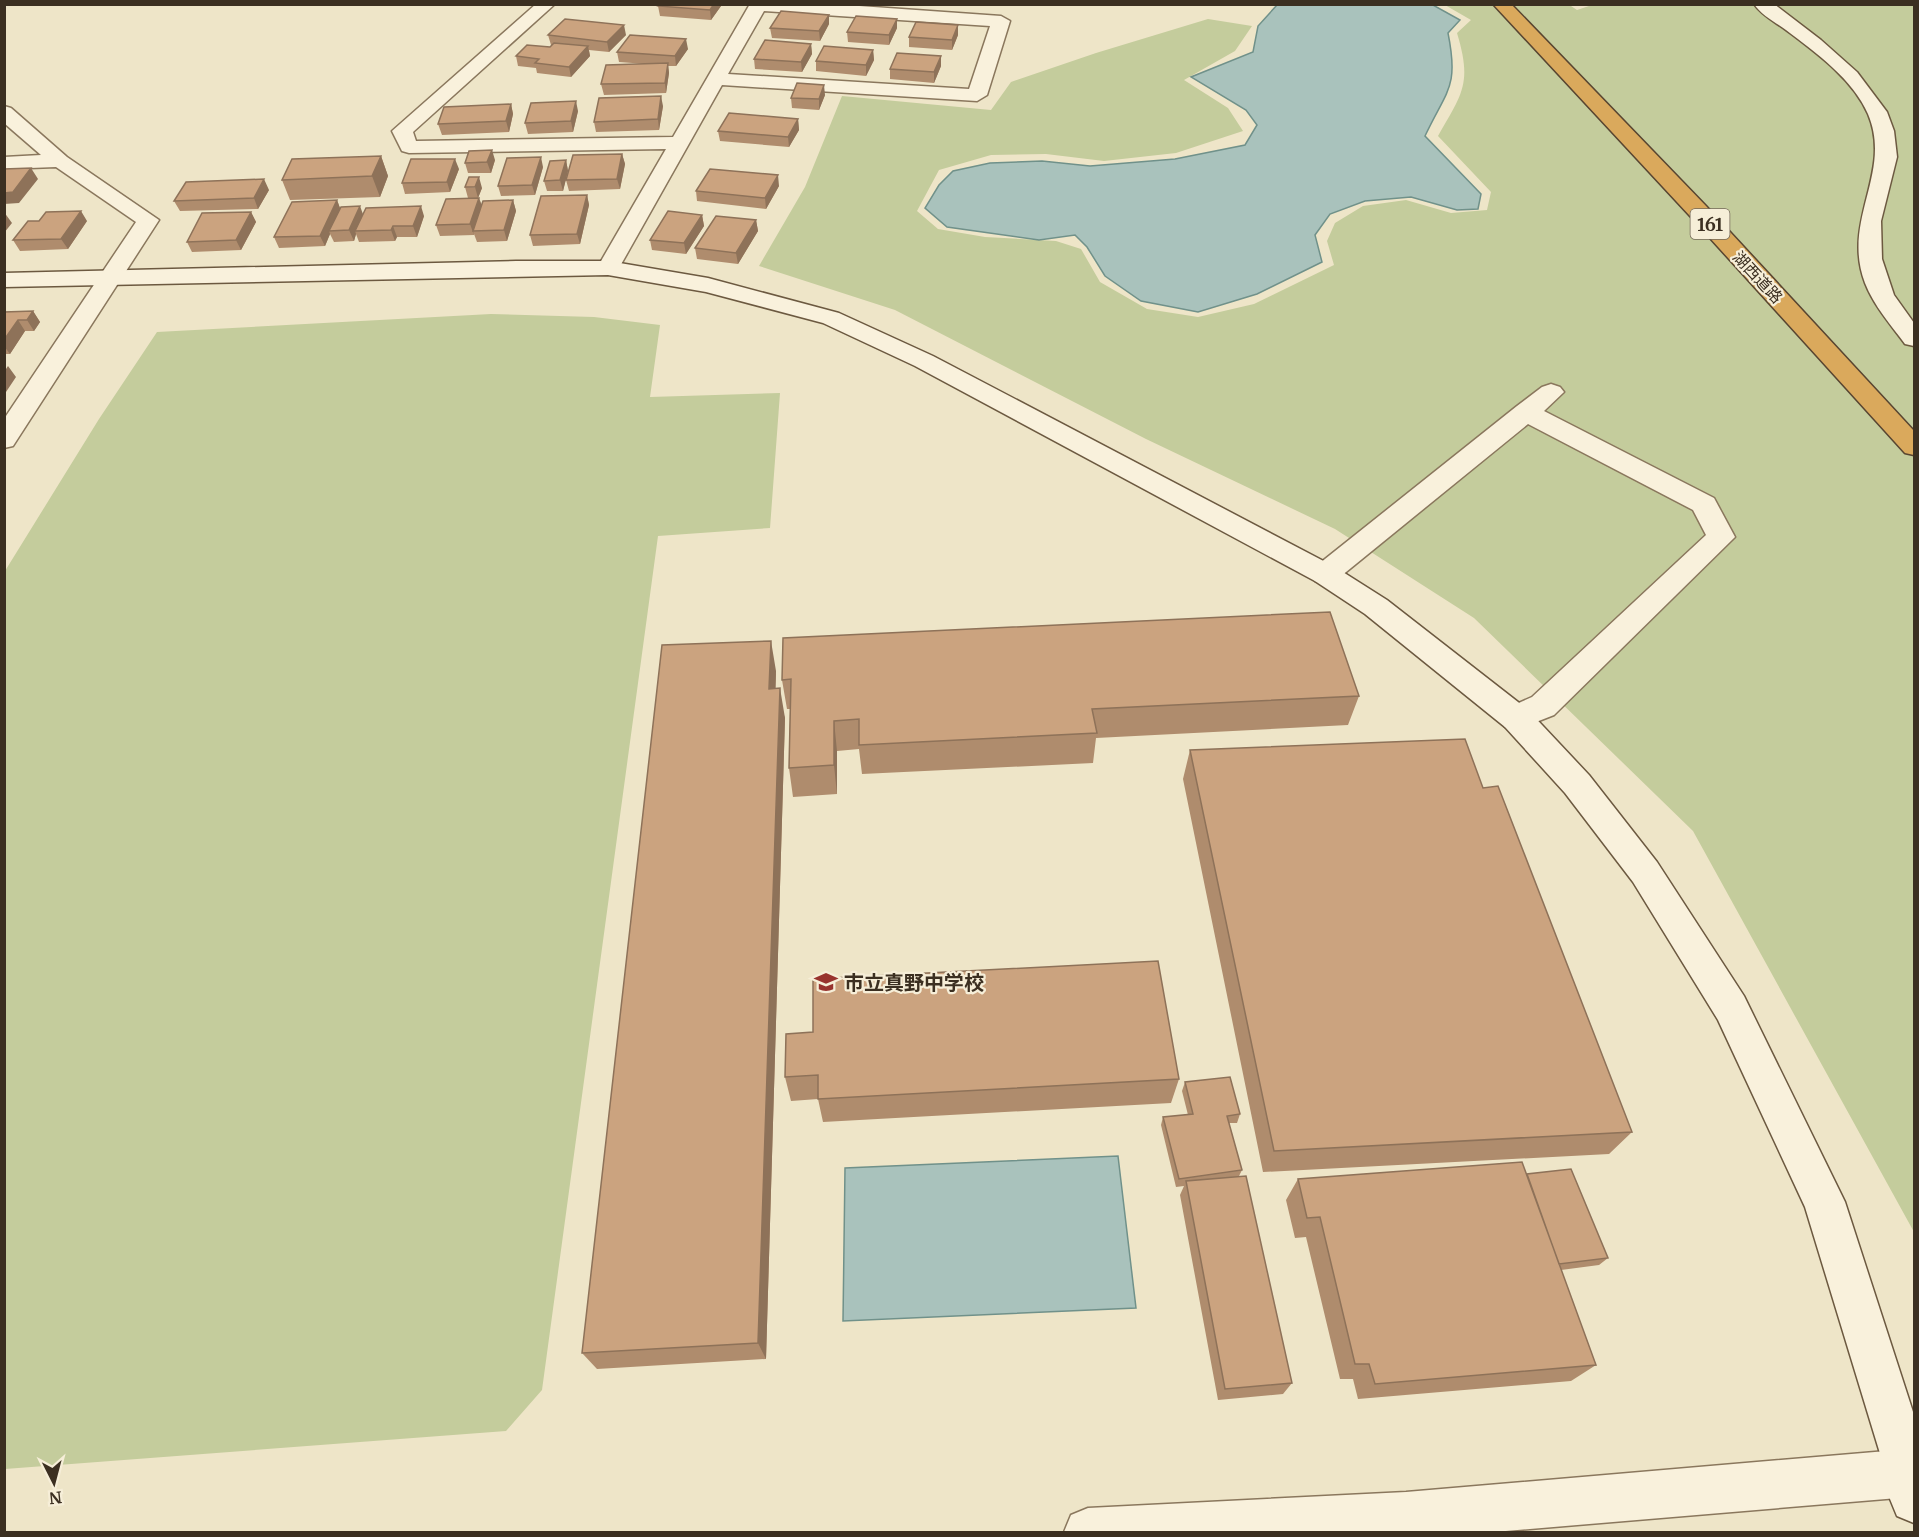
<svg xmlns="http://www.w3.org/2000/svg" width="1919" height="1537" font-family="Merriweather,'Noto Sans JP',serif">
	<rect width="100%" height="100%" fill="#eee5c8"/>
	<!-- green -->
	<path fill="#c4cc9c" d="M 1568,4 L 1577,10 L 1595,4 L 1914,5 L 1914,1232 L 1693,831 L 1474,618 L 1335,529 L 1146,439 L 895,310 L 759,266 L 805,187 L 842,96 L 991,110 L 1011,82 L 1096,53 L 1208,19 L 1252,26 L 1235,51 L 1184,80 L 1228,108 L 1243,131 L 1176,153 L 1104,161 L 1046,154 L 991,155 L 939,170 L 917,211 L 938,229 L 985,237 L 1056,241 L 1081,249 L 1100,282 L 1147,309 L 1198,317 L 1254,304 L 1334,265 L 1327,241 L 1335,223 L 1363,206 L 1406,200 L 1451,213 L 1487,210 L 1491,192 L 1438,136 C 1463,93 1472,83 1457,33 L 1471,20 L 1445,5 Z
		M 491,314 L 594,317 L 660,325 L 650,397 L 780,393 L 770,528 L 658,536 L 542,1390 L 506,1431 L 5,1469 L 5,571 L 99,419 L 157,332 Z"/>
	<!-- water -->
	<path fill="#a9c2bc" stroke="#70918a" stroke-width="1.5" d="M 1277,5 L 1433,5 L 1460,20 L 1448,33 C 1459,88 1447,89 1425,136 L 1481,194 L 1478,209 L 1457,210 L 1411,197 L 1365,201 L 1330,214 L 1315,235 L 1322,262 L 1257,294 L 1198,312 L 1141,301 L 1105,276 L 1087,247 L 1075,235 L 1039,240 L 947,227 L 925,208 L 939,185 L 953,171 L 990,163 L 1042,161 L 1090,166 L 1175,159 L 1245,145 L 1257,125 L 1246,110 L 1191,77 L 1253,52 L 1258,26 Z
		M 1118,1156 L 1136,1308 L 843,1321 L 845,1168 Z"/>
	<g fill="none" stroke-linecap="round" stroke-linejoin="round">
		<!-- street casing -->
		<g stroke="#8a775d" stroke-width="3">
			<path id="street" d="M 536,4 L 555,4 L 413,132 L 416,141 L 673,137 L 750,4 L 831,4 L 1001,16 L 1010,21 L 987,95 L 977,101 L 722,85 L 619,268 L 616,273 L 600,273 L 597,268 L 666,149 L 409,153 L 402,151 L 392,131 ZM 764,11 L 990,26 L 969,89 L 728,74 Z
				M 4,106 L 11,108 L 67,157 L 159,220 L 13,446 L 4,448 L 4,419 L 136,222 L 56,167 L 4,169 L 4,157 L 41,155 L 4,123 Z
				M 1551,384 L 1560,387 L 1564,392 L 1544,411 L 1714,498 L 1735,537 L 1554,715 L 1516,730 L 1505,727 L 1500,718 L 1505,709 L 1532,697 L 1706,535 L 1693,510 L 1528,424 L 1335,581 L 1325,584 L 1315,581 L 1310,574 L 1315,567 L 1517,406 L 1542,387 Z
				M 1910,1449 L 1914,1451 L 1914,1495 L 1910,1497 L 1494,1532 L 1064,1532 L 1071,1515 L 1088,1508 L 1406,1492 Z"/>
		</g>
		<!-- secondary casing -->
		<g stroke="#6c5940" stroke-width="3">
			<path id="secondary" d="M 1754,4 L 1774,4 L 1821,40 L 1857,72 L 1887,112 L 1894,131 L 1897,157 L 1881,221 L 1882,259 L 1894,295 L 1914,323 L 1914,346 L 1905,344 C 1891,325 1874,306 1865,283 C 1841,220 1893,173 1868,114 C 1853,79 1815,52 1786,30 C 1775,22 1761,15 1754,4 Z
				M 516,261 L 608,261 L 708,278 L 839,313 L 933,356 L 1335,567 L 1387,600 L 1527,709 L 1589,775 L 1657,862 L 1744,996 L 1845,1202 L 1914,1415 L 1914,1523 L 1897,1516 L 1890,1499 L 1886,1473 L 1805,1207 L 1718,1020 L 1633,882 L 1565,793 L 1505,727 L 1365,614 L 1315,581 L 915,366 L 823,323 L 706,292 L 608,275 L 4,287 L 4,273 Z"/>
		</g>
		<!-- highway casing -->
		<g stroke="#584531" stroke-width="3">
			<path id="highway" d="M 1493,4 L 1511,4 L 1706,206 L 1914,431 L 1914,455 L 1905,453 L 1690,216 Z"/>
		</g>
		<!-- street -->
		<use href="#street" fill="#f9f1dc" fill-rule="evenodd"/>
		<!-- secondary -->
		<use href="#secondary" fill="#f9f1dc" fill-rule="evenodd"/>
		<!-- highway -->
		<use href="#highway" fill="#daa95c" fill-rule="evenodd"/>
	</g>
	<!-- wall -->
	<path fill="#af8c6d" d="M 660,4 L 721,4 L 721,6 L 711,20 L 660,16 L 658,6 Z
		M 897,19 L 897,28 L 889,45 L 848,42 L 847,32 Z
		M 829,24 L 820,41 L 772,38 L 770,28 Z
		M 548,35 L 626,35 L 609,52 L 589,50 L 590,56 L 571,77 L 537,73 L 536,68 L 518,66 L 516,56 L 550,47 L 552,45 L 551,45 Z
		M 958,35 L 952,50 L 909,47 L 909,37 Z
		M 811,44 L 812,54 L 802,72 L 755,69 L 754,59 Z
		M 688,49 L 676,66 L 668,66 L 669,73 L 666,93 L 604,95 L 601,84 L 646,64 L 619,62 L 617,52 Z
		M 873,50 L 874,60 L 866,76 L 816,71 L 816,61 Z
		M 941,56 L 941,66 L 934,83 L 890,79 L 890,69 Z
		M 825,95 L 819,110 L 792,108 L 791,98 Z
		M 511,104 L 513,114 L 509,132 L 442,135 L 438,124 Z
		M 663,106 L 659,130 L 596,132 L 594,122 Z
		M 578,111 L 573,132 L 528,134 L 525,123 Z
		M 798,119 L 799,130 L 789,147 L 720,141 L 718,131 Z
		M 622,154 L 625,164 L 620,189 L 569,191 L 566,180 Z
		M 381,156 L 388,176 L 380,197 L 290,200 L 282,180 Z
		M 495,160 L 491,173 L 468,173 L 465,163 Z
		M 566,160 L 568,171 L 563,191 L 547,191 L 544,181 Z
		M 543,167 L 535,195 L 501,196 L 498,186 Z
		M 459,169 L 450,192 L 405,194 L 402,183 Z
		M 779,186 L 766,209 L 697,201 L 696,191 Z
		M 465,187 L 482,188 L 478,198 L 468,198 Z
		M 269,190 L 258,209 L 180,211 L 174,201 Z
		M 587,195 L 589,205 L 580,244 L 533,246 L 530,235 Z
		M 337,200 L 340,208 L 363,214 L 424,216 L 417,237 L 397,237 L 395,241 L 359,242 L 356,234 L 354,241 L 334,242 L 330,234 L 325,246 L 279,248 L 274,237 Z
		M 513,200 L 516,211 L 507,241 L 477,242 L 474,234 L 474,235 L 440,236 L 436,225 L 482,206 Z
		M 251,212 L 256,222 L 241,250 L 192,252 L 187,242 Z
		M 702,215 L 704,226 L 686,254 L 652,250 L 650,240 Z
		M 756,220 L 758,231 L 738,264 L 697,259 L 695,248 Z
		M 87,221 L 68,249 L 20,251 L 13,240 Z
		M 33,311 L 40,322 L 34,331 L 25,331 L 10,354 L 4,354 L 4,312 Z
		M 783,638 L 1359,696 L 1348,725 L 1096,738 L 1093,763 L 862,774 L 859,749 L 837,751 L 837,794 L 793,797 L 789,768 L 790,709 L 787,709 L 782,680 Z
		M 776,671 L 775,689 L 785,718 L 766,1359 L 597,1369 L 582,1353 Z
		M 1190,750 L 1483,788 L 1632,1132 L 1609,1154 L 1263,1172 L 1183,779 Z
		M 786,1034 L 1179,1079 L 1171,1103 L 823,1122 L 818,1099 L 791,1101 L 785,1077 Z
		M 1185,1082 L 1240,1114 L 1237,1123 L 1229,1123 L 1242,1170 L 1239,1176 L 1292,1383 L 1283,1394 L 1218,1400 L 1180,1195 L 1184,1186 L 1176,1187 L 1161,1125 L 1163,1117 L 1188,1115 L 1182,1091 Z
		M 1527,1174 L 1608,1258 L 1599,1265 L 1561,1270 L 1596,1365 L 1571,1381 L 1358,1399 L 1353,1379 L 1340,1379 L 1306,1237 L 1295,1238 L 1286,1200 L 1298,1179 Z"/>
	<!-- shaded-wall -->
	<path fill="#8e7259" d="M 714,4 L 721,4 L 721,6 L 711,20 L 710,10 Z
		M 829,15 L 829,24 L 820,41 L 819,31 Z
		M 897,19 L 897,28 L 889,45 L 889,35 Z
		M 624,25 L 626,35 L 609,52 L 607,42 Z
		M 958,25 L 958,35 L 952,50 L 952,40 Z
		M 686,39 L 688,49 L 676,66 L 675,56 Z
		M 811,44 L 812,54 L 802,72 L 801,62 Z
		M 588,46 L 590,56 L 571,77 L 569,67 Z
		M 873,50 L 874,60 L 866,76 L 866,65 Z
		M 941,56 L 941,66 L 934,83 L 934,72 Z
		M 668,63 L 669,73 L 666,93 L 665,83 Z
		M 824,85 L 825,95 L 819,110 L 819,99 Z
		M 661,96 L 663,106 L 659,130 L 658,119 Z
		M 576,101 L 578,111 L 573,132 L 571,121 Z
		M 511,104 L 513,114 L 509,132 L 506,121 Z
		M 798,119 L 799,130 L 789,147 L 788,137 Z
		M 492,150 L 495,160 L 491,173 L 487,162 Z
		M 622,154 L 625,164 L 620,189 L 617,179 Z
		M 381,156 L 388,176 L 380,197 L 372,176 Z
		M 541,157 L 543,167 L 535,195 L 532,185 Z
		M 455,159 L 459,169 L 450,192 L 447,182 Z
		M 566,160 L 568,171 L 563,191 L 560,180 Z
		M 31,168 L 38,179 L 19,203 L 4,204 L 4,193 Z
		M 778,175 L 779,186 L 766,209 L 765,198 Z
		M 479,177 L 482,188 L 478,198 L 475,187 Z
		M 264,179 L 269,190 L 258,209 L 254,198 Z
		M 587,195 L 589,205 L 580,244 L 577,234 Z
		M 479,198 L 483,208 L 473,231 L 474,235 L 470,224 Z
		M 337,200 L 341,211 L 329,231 L 330,234 L 325,246 L 320,236 Z
		M 513,200 L 516,211 L 507,241 L 504,230 Z
		M 360,206 L 364,217 L 355,231 L 356,234 L 354,241 L 349,230 Z
		M 421,206 L 424,216 L 417,237 L 413,226 Z
		M 81,211 L 87,221 L 68,249 L 61,239 Z
		M 4,212 L 12,223 L 4,233 Z
		M 251,212 L 256,222 L 241,250 L 236,240 Z
		M 702,215 L 704,226 L 686,254 L 684,243 Z
		M 756,220 L 758,231 L 738,264 L 736,253 Z
		M 393,226 L 397,237 L 395,241 L 391,230 Z
		M 33,311 L 40,322 L 34,331 L 27,320 Z
		M 18,320 L 25,331 L 10,354 L 4,346 L 4,340 Z
		M 8,366 L 16,377 L 4,395 L 4,372 Z
		M 771,641 L 776,671 L 775,719 L 769,689 Z
		M 780,688 L 785,718 L 766,1359 L 758,1343 Z
		M 834,721 L 837,751 L 837,794 L 834,765 Z"/>
	<!-- building -->
	<path fill="#cba37f" stroke="#8e7259" stroke-width="1.5" d="M 660,4 L 714,4 L 710,10 L 658,6 Z
		M 781,11 L 829,15 L 819,31 L 770,28 Z
		M 856,16 L 897,19 L 889,35 L 847,32 Z
		M 565,19 L 624,25 L 607,42 L 548,35 Z
		M 916,22 L 958,25 L 952,40 L 909,37 Z
		M 630,35 L 686,39 L 675,56 L 617,52 Z
		M 765,40 L 811,44 L 801,62 L 754,59 Z
		M 554,43 L 588,46 L 569,67 L 535,63 L 539,59 L 516,56 L 527,45 L 550,47 Z
		M 824,46 L 873,50 L 866,65 L 816,61 Z
		M 897,53 L 941,56 L 934,72 L 890,69 Z
		M 668,63 L 665,83 L 601,84 L 606,65 Z
		M 797,83 L 824,85 L 819,99 L 791,98 Z
		M 661,96 L 658,119 L 594,122 L 599,98 Z
		M 576,101 L 571,121 L 525,123 L 531,103 Z
		M 511,104 L 506,121 L 438,124 L 444,107 Z
		M 729,113 L 798,119 L 788,137 L 718,131 Z
		M 492,150 L 487,162 L 465,163 L 469,151 Z
		M 622,154 L 617,179 L 566,180 L 573,155 Z
		M 381,156 L 372,176 L 282,180 L 292,159 Z
		M 541,157 L 532,185 L 498,186 L 507,158 Z
		M 411,159 L 455,159 L 447,182 L 402,183 Z
		M 566,160 L 560,180 L 544,181 L 550,161 Z
		M 31,168 L 13,192 L 4,193 L 4,169 Z
		M 710,169 L 778,175 L 765,198 L 696,191 Z
		M 469,177 L 479,177 L 475,187 L 465,187 Z
		M 264,179 L 254,198 L 174,201 L 186,182 Z
		M 587,195 L 577,234 L 530,235 L 541,196 Z
		M 479,198 L 470,224 L 436,225 L 446,199 Z
		M 337,200 L 320,236 L 274,237 L 292,202 Z
		M 513,200 L 504,230 L 473,231 L 483,201 Z
		M 360,206 L 349,230 L 329,231 L 341,207 Z
		M 421,206 L 413,226 L 393,226 L 391,230 L 355,231 L 366,208 Z
		M 81,211 L 61,239 L 13,240 L 28,221 L 39,221 L 46,212 Z
		M 668,211 L 702,215 L 684,243 L 650,240 Z
		M 251,212 L 236,240 L 187,242 L 202,213 Z
		M 716,216 L 756,220 L 736,253 L 695,248 Z
		M 33,311 L 27,320 L 18,320 L 4,340 L 4,312 Z
		M 1330,612 L 1359,696 L 1092,709 L 1097,733 L 859,745 L 859,719 L 834,721 L 834,765 L 789,768 L 791,679 L 782,680 L 783,638 Z
		M 771,641 L 769,689 L 780,688 L 758,1343 L 582,1353 L 662,645 Z
		M 1465,739 L 1483,788 L 1498,786 L 1632,1132 L 1274,1151 L 1190,750 Z
		M 1158,961 L 1179,1079 L 818,1099 L 818,1075 L 785,1077 L 786,1034 L 813,1032 L 813,979 Z
		M 1230,1077 L 1240,1114 L 1227,1116 L 1242,1170 L 1179,1179 L 1163,1117 L 1193,1114 L 1185,1082 Z
		M 1522,1162 L 1596,1365 L 1375,1384 L 1369,1364 L 1355,1364 L 1320,1217 L 1307,1218 L 1298,1179 Z
		M 1571,1169 L 1608,1258 L 1559,1264 L 1527,1174 Z
		M 1246,1176 L 1292,1383 L 1225,1389 L 1186,1181 Z"/>
	<!-- icons -->
	<defs>
		<g id="school-bare" transform="scale(1.8)"><path d="M0-5L7-2L0 1L-7-2ZM-4 1L0 2.5L4 1V4Q0 6-4 4Z" fill="#98332e" stroke="#f6eed8" stroke-width="2.5" paint-order="stroke"/></g>
	</defs>
	<g fill-rule="evenodd">
		<use href="#school-bare" x="826" y="982"/>
	</g>
	<g text-anchor="middle" dominant-baseline="central" stroke-width="4.5" stroke-linejoin="round" paint-order="stroke">
		<!-- far-street labels -->
		<g font-size="16" fill="#3b2f21" stroke="#f6eed8">
			<text transform="translate(1758 277) rotate(47)">湖西道路</text>
		</g>
		<!-- shield labels -->
		<rect fill="#f6eed8" stroke="#736858" stroke-width="1.5" x="1690.5" y="209" width="39" height="30" rx="4.5"/>
		<g font-size="18" font-weight="bold" fill="#3b2f21">
			<text x="1710" y="224">161</text>
		</g>
		<!-- poi labels -->
		<g font-size="20" font-weight="bold" fill="#3b2f21" stroke="#f6eed8" text-anchor="start">
			<text x="844" y="982">市立真野中学校</text>
		</g>
	</g>
	<!-- border -->
	<rect width="1919" height="1537" fill="none" stroke="#3b2f21" stroke-width="12"/>
	<!-- north arrow -->
	<g transform="translate(54 1483) rotate(174)" stroke="#f6eed8" stroke-width="4.5" paint-order="stroke">
	<path d="M0-4.5L10 22L0 15L-10 22Z" fill="#3b2f21"/>
	<text y="-9" font-size="16" font-weight="bold" text-anchor="middle" fill="#3b2f21">N</text>
	</g>
</svg>
